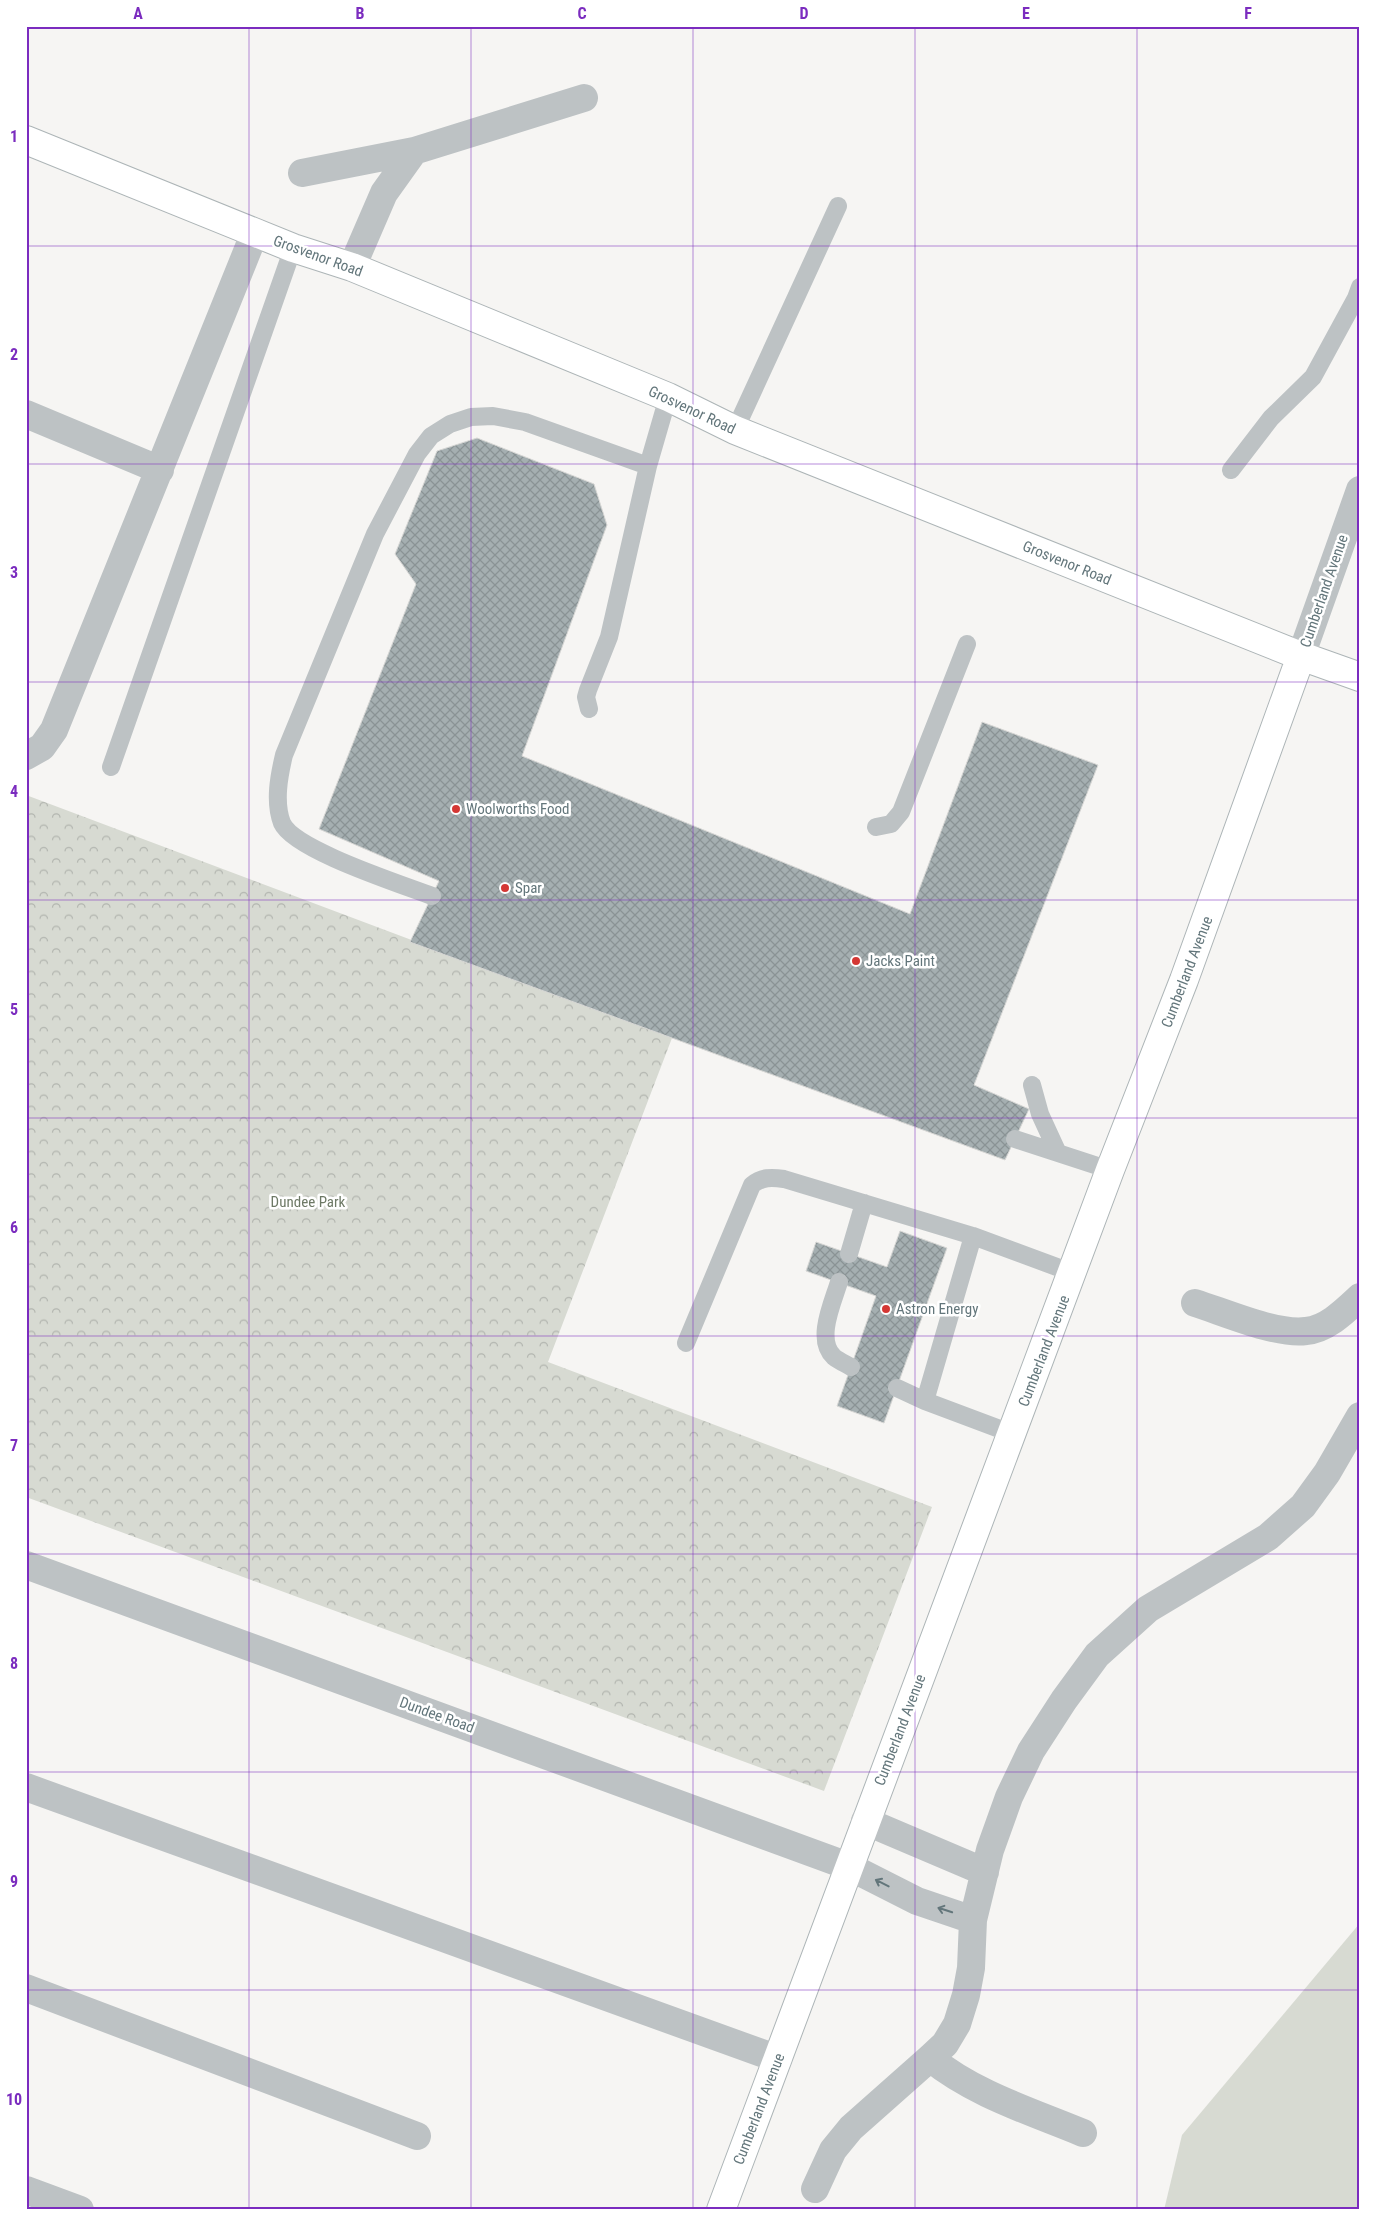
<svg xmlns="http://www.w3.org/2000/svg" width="1386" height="2236" font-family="'Roboto Condensed',sans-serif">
	<defs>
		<pattern id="forest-crowns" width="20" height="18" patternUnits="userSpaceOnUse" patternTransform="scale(1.25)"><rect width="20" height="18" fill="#d7dad2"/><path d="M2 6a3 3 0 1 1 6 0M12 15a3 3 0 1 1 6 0" fill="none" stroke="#b2b5af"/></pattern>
		<pattern id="building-cross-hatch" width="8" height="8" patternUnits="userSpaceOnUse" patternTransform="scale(1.25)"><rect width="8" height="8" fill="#a5afb1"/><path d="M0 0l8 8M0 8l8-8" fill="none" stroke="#8a9395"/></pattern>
	</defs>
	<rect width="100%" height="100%" fill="#f6f5f3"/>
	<!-- grass -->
	<path fill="#d7dad2" d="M 1360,1923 L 1360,2210 L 1164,2210 L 1182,2135 Z"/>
	<!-- forest -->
	<path fill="url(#forest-crowns)" d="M 26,795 L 672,1038 L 548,1362 L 932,1507 L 824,1791 L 26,1497 Z"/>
	<!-- building -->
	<path fill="url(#building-cross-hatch)" stroke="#d7d7d5" d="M 477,438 L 594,484 L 607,525 L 522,756 L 910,914 L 982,722 L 1098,765 L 974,1085 L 1029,1109 L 1005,1160 L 410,942 L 439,881 L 319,829 L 416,584 L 395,554 L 437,451 Z
		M 900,1231 L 947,1248 L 884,1423 L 837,1406 L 876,1296 L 806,1271 L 816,1242 L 887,1267 Z"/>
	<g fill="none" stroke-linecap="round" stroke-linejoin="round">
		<!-- secondary casing -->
		<g stroke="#adb5b7" stroke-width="30">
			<path id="secondary" d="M 26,140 L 293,248 L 352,267 L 668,397 L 735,430 L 1301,656 L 1360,677
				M 721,2210 L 1110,1170 L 1184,980 L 1301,656"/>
		</g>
		<!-- lane -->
		<path stroke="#bdc2c4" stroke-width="18" d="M 735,430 L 838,206
			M 1231,470 L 1271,418 L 1313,377 L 1356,298 L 1360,287
			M 589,709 L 586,697 L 588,690 L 609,637 L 648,466 L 668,397
			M 111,767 L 293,248
			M 876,827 L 891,824 L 901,812 L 967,644
			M 432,896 C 401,884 294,850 282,823 C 274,802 279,776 284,755 L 375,534 L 417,454 L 431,436 L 450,424 L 471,417 L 493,416 L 525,422 L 648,466
			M 1032,1085 L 1040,1114 L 1057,1151
			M 1015,1139 L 1110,1170
			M 849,1254 L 864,1203
			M 839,1282 C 833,1302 815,1340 834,1357 C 839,1361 846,1364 851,1367
			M 686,1343 L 752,1185 C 762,1177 771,1177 784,1179 L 973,1236
			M 897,1388 L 925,1401
			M 1013,1434 L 925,1401 L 973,1236 L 1073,1273"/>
		<!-- street -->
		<path stroke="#bdc2c4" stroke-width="28" d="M 302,173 L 414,151
			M 352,267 L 384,193 L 414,151 L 584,98
			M 26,414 L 160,470
			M 1301,656 L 1360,490
			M 26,756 L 42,747 L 54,730 L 255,232
			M 1195,1303 C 1224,1312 1276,1335 1306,1331 C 1327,1329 1345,1311 1360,1297
			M 26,1565 L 848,1866 L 917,1901 L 973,1920
			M 26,1787 L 778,2059
			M 865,1821 L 985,1872
			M 26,1988 L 417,2136
			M 930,2058 C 974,2094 1030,2111 1083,2133
			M 815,2189 L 833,2150 L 851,2128 L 930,2058 L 945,2044 L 957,2024 L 966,1995 L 971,1968 L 973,1920 L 990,1850 L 1009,1797 L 1031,1751 L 1064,1700 L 1097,1655 L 1148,1609 L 1268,1537 L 1303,1506 L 1327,1473 L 1360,1416
			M 26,2190 L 80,2210"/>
		<!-- secondary -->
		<use href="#secondary" stroke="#fff" stroke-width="28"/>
	</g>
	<!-- one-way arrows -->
	<defs><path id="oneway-shaft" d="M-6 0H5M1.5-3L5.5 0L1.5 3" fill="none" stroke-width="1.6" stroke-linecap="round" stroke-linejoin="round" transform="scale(1.25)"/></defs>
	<g stroke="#63767b">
		<use href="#oneway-shaft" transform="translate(882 1883) rotate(-153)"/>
		<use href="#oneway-shaft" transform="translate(945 1910) rotate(-162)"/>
	</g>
	<!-- grid -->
	<path fill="none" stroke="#7b2cbf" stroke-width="1" stroke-opacity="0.55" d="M 249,26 L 249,2210M 471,26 L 471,2210M 693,26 L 693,2210M 915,26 L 915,2210M 1137,26 L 1137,2210M 26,246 L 1360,246M 26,464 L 1360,464M 26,682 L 1360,682M 26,900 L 1360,900M 26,1118 L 1360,1118M 26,1336 L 1360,1336M 26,1554 L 1360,1554M 26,1772 L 1360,1772M 26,1990 L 1360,1990"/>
	<!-- markers -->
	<g fill="#d43734" stroke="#fff" stroke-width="2">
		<circle cx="456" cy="809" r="5"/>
		<circle cx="505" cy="888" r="5"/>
		<circle cx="856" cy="961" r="5"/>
		<circle cx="886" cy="1309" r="5"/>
	</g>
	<g text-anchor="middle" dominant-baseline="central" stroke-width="5" stroke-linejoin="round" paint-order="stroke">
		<!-- street labels -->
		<g font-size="15" fill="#63767b" stroke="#fff">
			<text transform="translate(318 256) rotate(20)">Grosvenor Road</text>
			<text transform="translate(692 410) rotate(25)">Grosvenor Road</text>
			<text transform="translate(1067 563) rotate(22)">Grosvenor Road</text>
			<text transform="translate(1324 591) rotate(-71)">Cumberland Avenue</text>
			<text transform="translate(1187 972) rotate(-69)">Cumberland Avenue</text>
			<text transform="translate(1044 1351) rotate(-69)">Cumberland Avenue</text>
			<text transform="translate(437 1715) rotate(20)">Dundee Road</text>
			<text transform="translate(900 1730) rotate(-69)">Cumberland Avenue</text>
			<text transform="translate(759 2109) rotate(-69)">Cumberland Avenue</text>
		</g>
		<!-- poi labels -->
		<g font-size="15" fill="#63767b" stroke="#fff" text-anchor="start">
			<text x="466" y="809">Woolworths Food</text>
			<text x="515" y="888">Spar</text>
			<text x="866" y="961">Jacks Paint</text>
			<text x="896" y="1309">Astron Energy</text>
		</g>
		<!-- park labels -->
		<g font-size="15" fill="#6d7965" stroke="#fff">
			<text x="308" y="1202">Dundee Park</text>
		</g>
	</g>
	<!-- border -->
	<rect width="1386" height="2236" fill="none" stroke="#ffffff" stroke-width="55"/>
	<rect x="28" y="28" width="1330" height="2180" fill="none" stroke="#7b2cbf" stroke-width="2"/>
	<g font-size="16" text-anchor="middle" font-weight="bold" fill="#7b2cbf">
		<text x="138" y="19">A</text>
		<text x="360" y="19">B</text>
		<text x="582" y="19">C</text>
		<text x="804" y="19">D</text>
		<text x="1026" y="19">E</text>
		<text x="1248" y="19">F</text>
		<text x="14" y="142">1</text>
		<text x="14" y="360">2</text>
		<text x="14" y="578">3</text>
		<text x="14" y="797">4</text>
		<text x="14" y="1015">5</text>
		<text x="14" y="1233">6</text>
		<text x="14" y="1451">7</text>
		<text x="14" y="1669">8</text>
		<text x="14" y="1887">9</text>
		<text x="14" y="2105">10</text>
	</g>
</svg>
